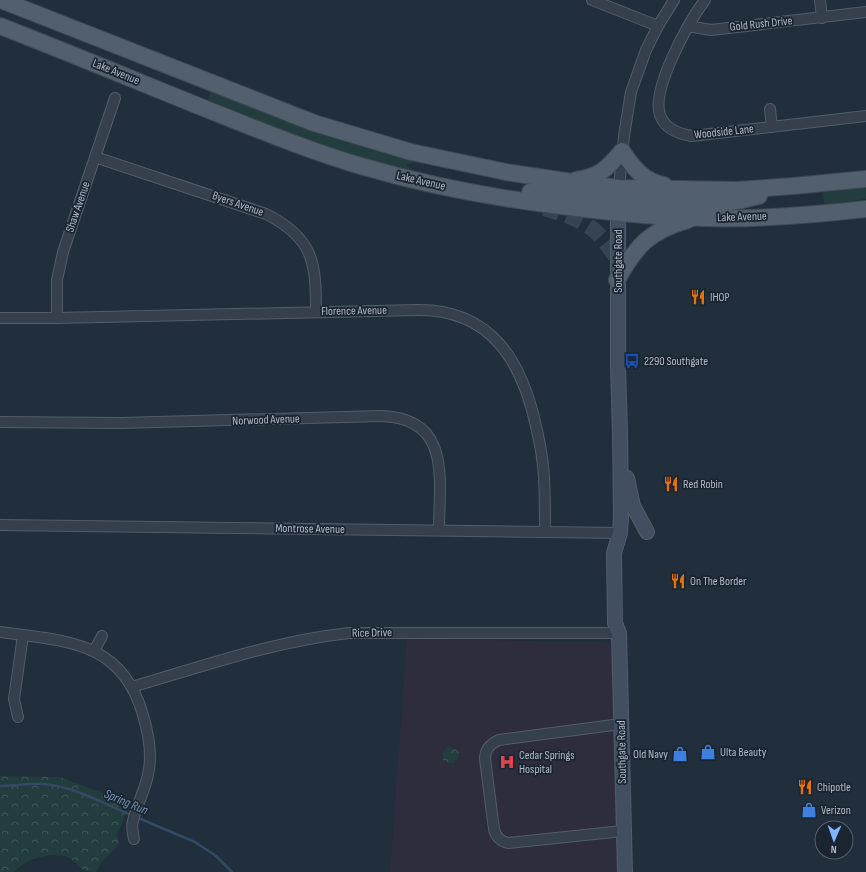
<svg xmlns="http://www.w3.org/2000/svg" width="866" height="872" font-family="'Sofia Sans Condensed',sans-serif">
	<defs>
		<pattern id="forest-crowns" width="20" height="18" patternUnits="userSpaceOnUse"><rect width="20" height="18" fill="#233c3d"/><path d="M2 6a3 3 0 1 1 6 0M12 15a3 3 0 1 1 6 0" fill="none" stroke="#405658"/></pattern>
	</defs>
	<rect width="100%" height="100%" fill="#212e3c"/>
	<!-- medical -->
	<path fill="#2e2d3d" d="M 407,639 L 600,642 L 606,642 L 610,645 L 612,653 L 618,872 L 390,872 Z"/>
	<!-- green -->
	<path fill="#233c3d" d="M 210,92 L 307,128 L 415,160 L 411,164 L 407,164 L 407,166 L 411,168 L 412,172 C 342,153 276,128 208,100 Z
		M 866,187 L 866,199 L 823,206 L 824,200 L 822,192 Z"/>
	<!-- forest -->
	<path fill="url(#forest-crowns)" d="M 447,747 L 456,749 L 459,752 L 459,755 L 454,764 L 443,761 C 442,757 443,750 447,747 Z
		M 0,776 L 60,777 L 102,793 L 127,811 L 117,835 L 119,844 L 101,863 L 96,872 C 79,872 81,865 69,858 C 61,853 41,856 32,859 C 25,862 20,867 14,872 L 0,872 Z"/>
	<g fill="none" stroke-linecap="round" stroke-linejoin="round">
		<!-- stream -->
		<path stroke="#334a65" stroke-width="2.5" d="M 0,786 C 14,786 29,783 44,784 C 75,787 103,803 131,815
			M 136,817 L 195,842 L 216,856 L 232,872"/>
		<!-- primary-tunnel -->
		<path stroke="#364351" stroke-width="16" stroke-dasharray="16 8" stroke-linecap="butt" d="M 544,208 C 561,213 581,219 595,231 C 604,239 610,249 617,258"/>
		<!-- street casing -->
		<g stroke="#535d6a" stroke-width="12">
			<path id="street" d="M 592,0 L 658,26
				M 705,0 C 689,21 651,89 660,115 C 665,129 679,134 692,136 L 866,116
				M 820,0 L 822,18
				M 688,26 L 711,30 L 866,12
				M 770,109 L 772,127
				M 95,157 L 266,214 C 314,238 316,263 316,312
				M 619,188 L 624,136 L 631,92 L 646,50 L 658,26 L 674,0
				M 0,318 L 57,318 L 419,310 C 492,310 522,362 536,426 C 540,443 543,460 544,477 C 545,495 545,514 545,532
				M 57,318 L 57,280 L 63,252 L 115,98
				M 0,422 L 121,423 L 381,416 C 452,418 439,479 439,530
				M 0,525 L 620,533
				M 0,632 C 65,641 122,640 143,715 C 148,732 152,751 149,769 C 147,787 137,803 133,821 C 131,826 133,834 134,839
				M 94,651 L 102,636
				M 132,687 C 203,666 275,641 349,633 L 619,633
				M 18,717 L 14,699 L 23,635
				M 621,724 L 499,740 C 490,744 485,749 485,759 L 494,829 C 496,837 500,841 508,843 L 623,831"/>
		</g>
		<!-- secondary casing -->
		<g stroke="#535d6a" stroke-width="16">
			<path id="secondary" d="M 618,202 L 618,366 L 620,433 L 621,517 L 620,533 L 614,553 L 615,623 L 619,633 L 625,872
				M 627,478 L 633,506 L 647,532"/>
		</g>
		<!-- primary casing -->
		<g stroke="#3e4955" stroke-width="18">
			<path id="primary" d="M 1,0 L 314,123 L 411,152 L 506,172 L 579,183 L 619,188 L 738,190 L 793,186 L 866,179
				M 0,26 C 67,52 134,80 201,107 C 254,128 307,150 361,166 C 429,186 499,199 569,207 C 614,213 659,217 704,218 C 758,220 813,215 866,209
				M 576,180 C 599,177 608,168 622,151 C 633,168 644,181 664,185
				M 530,192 L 618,201 L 717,204 L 742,200 L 759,196
				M 617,280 C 636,246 649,231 688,220"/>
		</g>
		<!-- street -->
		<use href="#street" stroke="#35404c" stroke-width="10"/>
		<!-- secondary -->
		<use href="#secondary" stroke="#424f60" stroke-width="14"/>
		<!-- primary -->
		<use href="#primary" stroke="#525f6d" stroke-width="16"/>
	</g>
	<!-- icons -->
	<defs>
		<g id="restaurant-bare" transform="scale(1.2)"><path d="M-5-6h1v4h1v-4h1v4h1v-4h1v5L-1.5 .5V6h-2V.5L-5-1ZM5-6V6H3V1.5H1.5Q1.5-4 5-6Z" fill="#e8710a" stroke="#1a2531" stroke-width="2.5" paint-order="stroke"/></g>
		<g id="bus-bare" transform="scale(1.2)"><path d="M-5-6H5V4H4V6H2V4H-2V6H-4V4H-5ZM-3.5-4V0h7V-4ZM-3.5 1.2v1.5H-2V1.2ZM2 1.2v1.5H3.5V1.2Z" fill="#1a4fb4" stroke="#1a2531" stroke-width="2.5" paint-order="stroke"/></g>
		<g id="shop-bare" transform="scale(1.2)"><path d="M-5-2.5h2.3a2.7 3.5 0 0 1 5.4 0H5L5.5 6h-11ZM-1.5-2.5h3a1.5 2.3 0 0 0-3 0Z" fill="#3f7fe0" stroke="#1a2531" stroke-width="2.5" paint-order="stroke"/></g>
		<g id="hospital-bare" transform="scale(1.2)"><path d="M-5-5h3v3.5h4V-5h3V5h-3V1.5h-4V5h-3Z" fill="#e0444e" stroke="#1a2531" stroke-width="2.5" paint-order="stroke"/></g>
	</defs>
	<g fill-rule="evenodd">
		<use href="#restaurant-bare" x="698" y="297"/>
		<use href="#bus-bare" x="632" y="361"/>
		<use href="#restaurant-bare" x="671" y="484"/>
		<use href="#restaurant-bare" x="678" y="581"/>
		<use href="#shop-bare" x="708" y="752"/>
		<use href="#shop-bare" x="680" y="754"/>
		<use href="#hospital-bare" x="507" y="762"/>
		<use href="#restaurant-bare" x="805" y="787"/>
		<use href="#shop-bare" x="809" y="810"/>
	</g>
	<g text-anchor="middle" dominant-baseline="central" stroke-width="3.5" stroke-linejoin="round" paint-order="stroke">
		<!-- street labels -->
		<g font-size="12" fill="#b0bac8" stroke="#1a2531">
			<text transform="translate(761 24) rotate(-6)">Gold Rush Drive</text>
			<text transform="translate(116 72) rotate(22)">Lake Avenue</text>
			<text transform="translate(724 132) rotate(-6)">Woodside Lane</text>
			<text transform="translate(421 181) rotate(13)">Lake Avenue</text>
			<text transform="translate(238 204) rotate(19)">Byers Avenue</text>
			<text transform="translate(78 207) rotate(-71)">Shaw Avenue</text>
			<text transform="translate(742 217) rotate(-2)">Lake Avenue</text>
			<text transform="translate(618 261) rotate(-90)">Southgate Road</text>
			<text transform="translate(354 311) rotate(-1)">Florence Avenue</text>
			<text transform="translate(266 420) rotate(-2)">Norwood Avenue</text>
			<text transform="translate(310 529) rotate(1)">Montrose Avenue</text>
			<text transform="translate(372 633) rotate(-1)">Rice Drive</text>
			<text transform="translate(622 752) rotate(-91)">Southgate Road</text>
		</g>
		<!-- poi labels -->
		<g font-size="12" fill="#b0bac8" stroke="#1a2531" text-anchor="start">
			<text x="710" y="297">IHOP</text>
			<text x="644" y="361">2290 Southgate</text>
			<text x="683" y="484">Red Robin</text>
			<text x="690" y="581">On The Border</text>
			<text x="720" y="752">Ulta Beauty</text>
			<text x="668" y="754" text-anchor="end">Old Navy</text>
			<text x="519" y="755">Cedar Springs<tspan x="519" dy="14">Hospital</tspan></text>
			<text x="817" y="787">Chipotle</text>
			<text x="821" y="810">Verizon</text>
		</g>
		<!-- water labels -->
		<g font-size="13" font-style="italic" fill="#7592b2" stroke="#1a2531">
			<text transform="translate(126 802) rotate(23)">Spring Run</text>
		</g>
	</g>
	<!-- north arrow -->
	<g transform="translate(834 840) rotate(182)"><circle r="19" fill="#1a2531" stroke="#56616d"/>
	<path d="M0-3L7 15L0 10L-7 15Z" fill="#7eb6ff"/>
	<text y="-6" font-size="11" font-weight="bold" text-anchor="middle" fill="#b0bac8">N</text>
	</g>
</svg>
